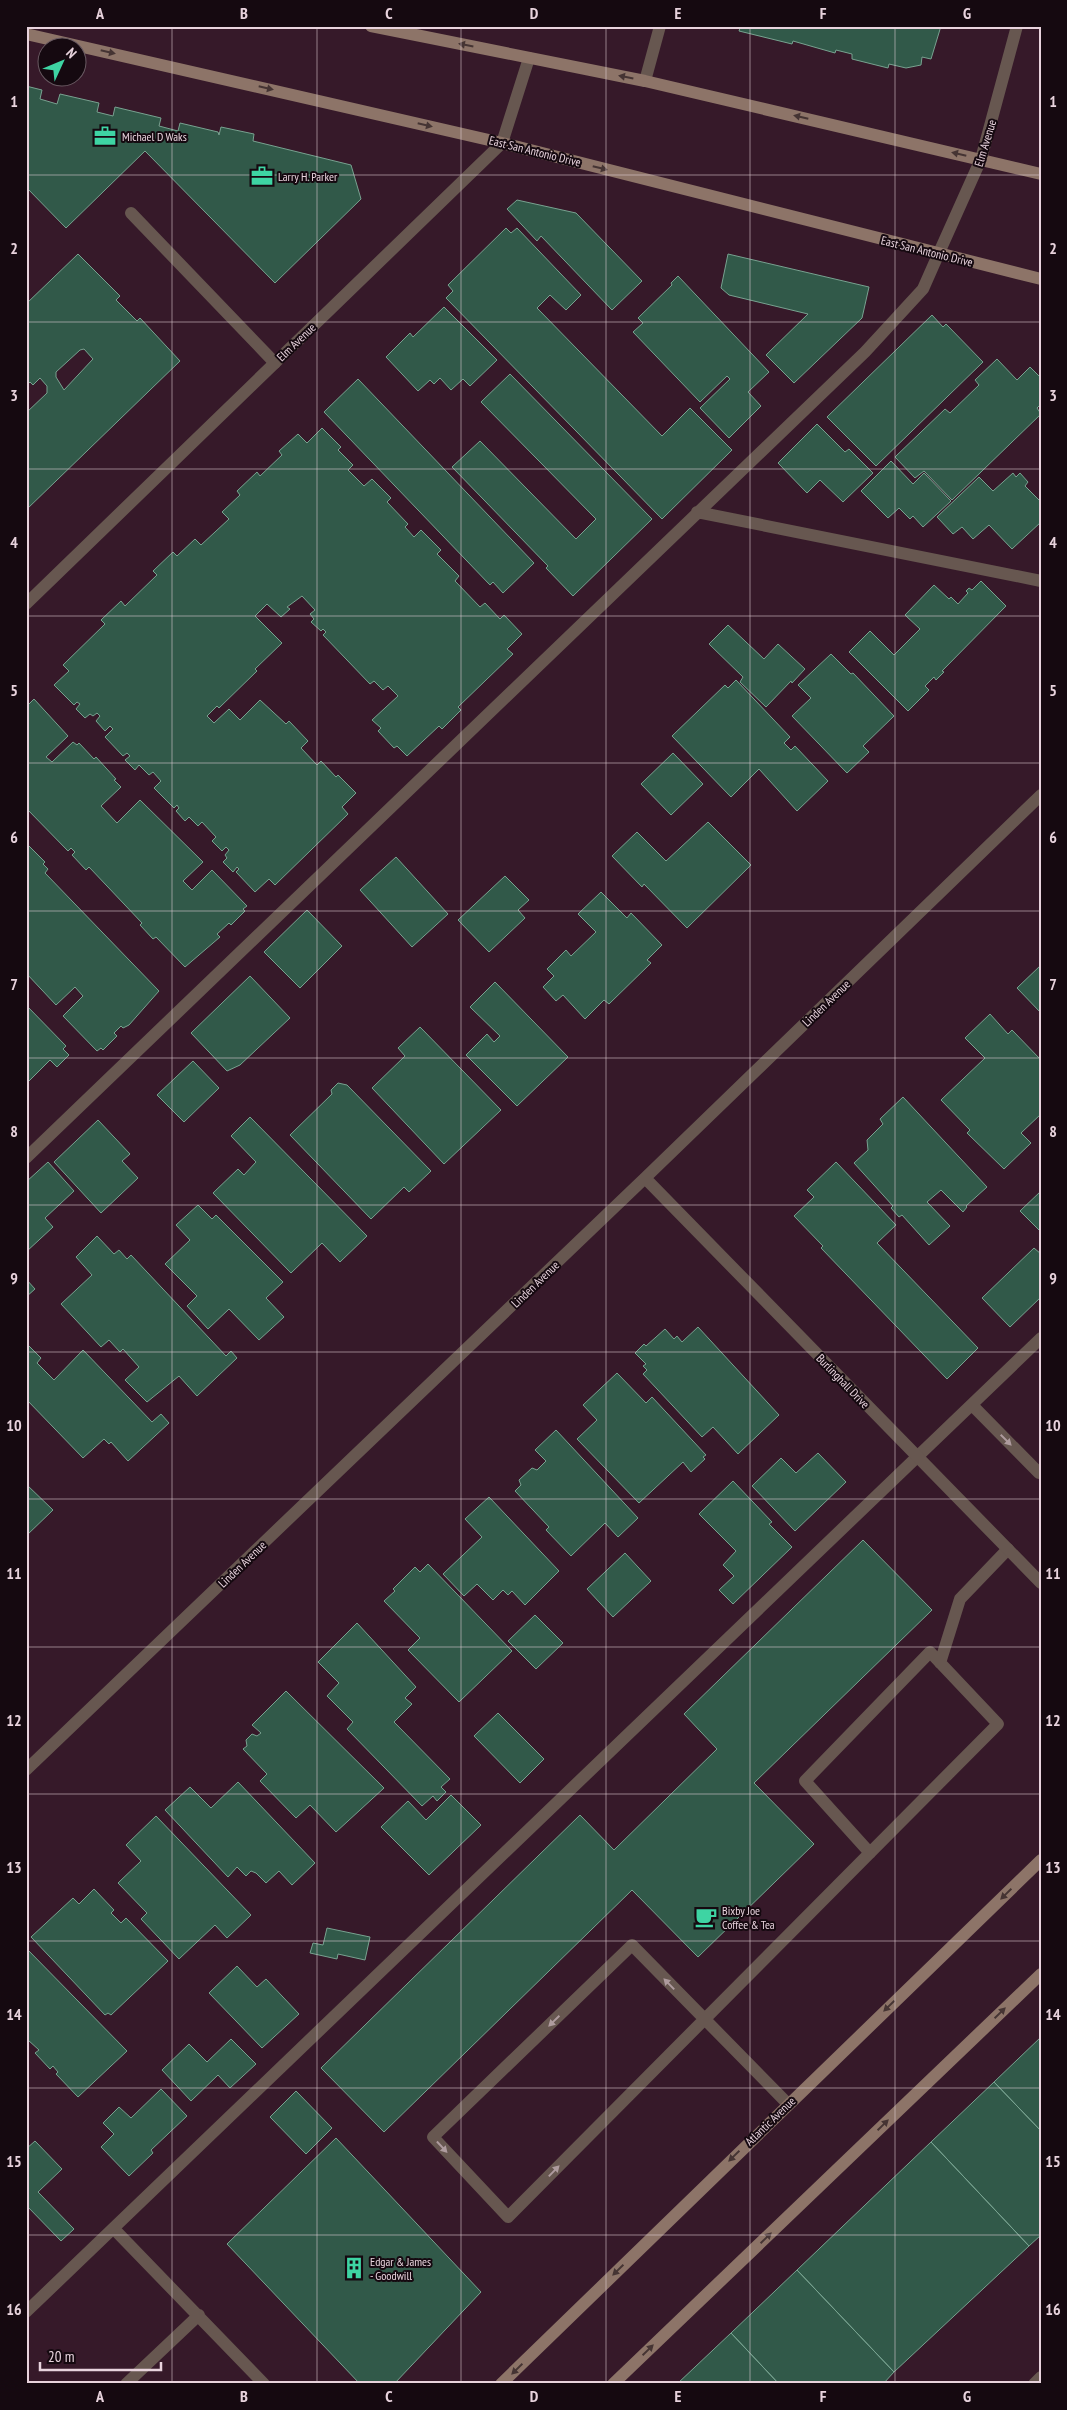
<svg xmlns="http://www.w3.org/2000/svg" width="1067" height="2410" font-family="'PT Sans Narrow',sans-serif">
	<rect width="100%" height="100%" fill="#361929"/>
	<!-- building -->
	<path fill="#315949" stroke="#78a290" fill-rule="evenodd" d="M 734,26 L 941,26 L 931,59 L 922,57 L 921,65 L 906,68 L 889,64 L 888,68 L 852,59 L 852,54 L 836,50 L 835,53 L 793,41 L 792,44 L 739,31 L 740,28 Z
		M 26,86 L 42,90 L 40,99 L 57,104 L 60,94 L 99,103 L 97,112 L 113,116 L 115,107 L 161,118 L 159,126 L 178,131 L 180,123 L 218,132 L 219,135 L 221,127 L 254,134 L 253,141 L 351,165 L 361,199 L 275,283 L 145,151 L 66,228 L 26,187 Z
		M 517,200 L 576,213 L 642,281 L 612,310 L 541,236 L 537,241 L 507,209 Z
		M 506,228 L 511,233 L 517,228 L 581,295 L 566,310 L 550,295 L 537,308 L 662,436 L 690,408 L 732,450 L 662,519 L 446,298 L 453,291 L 448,285 Z
		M 78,254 L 120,296 L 116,300 L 137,321 L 140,318 L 180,361 L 26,510 L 26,413 L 47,393 L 47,386 L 40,378 L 33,385 L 30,382 L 26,386 L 26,304 ZM 84,349 L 93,359 L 64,390 L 56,377 L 56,372 L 80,350 Z
		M 728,254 L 869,287 L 862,318 L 794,383 L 766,355 L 808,314 L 729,295 L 721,288 Z
		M 678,276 L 769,372 L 748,392 L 761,406 L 729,438 L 700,408 L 730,379 L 727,376 L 700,402 L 633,332 L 643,323 L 638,318 L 672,285 L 671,283 Z
		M 444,307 L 497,360 L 470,386 L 463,379 L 451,390 L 440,378 L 434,384 L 430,380 L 418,391 L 386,357 L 410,333 L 413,337 Z
		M 932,315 L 943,327 L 946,324 L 983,362 L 876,466 L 827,417 Z
		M 997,359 L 1017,380 L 1030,367 L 1041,378 L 1041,404 L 1037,408 L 1041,414 L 952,500 L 924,471 L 915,478 L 895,457 L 945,409 L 950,413 L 979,385 L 975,380 Z
		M 510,374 L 652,519 L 573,596 L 546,568 L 548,566 L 452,467 L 480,441 L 576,539 L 596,519 L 481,402 Z
		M 358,379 L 534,563 L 503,593 L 493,582 L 490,585 L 324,412 Z
		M 817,424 L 845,452 L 849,449 L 873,473 L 843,502 L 820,480 L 807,493 L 778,463 Z
		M 322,428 L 341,447 L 338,450 L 353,465 L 348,470 L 364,486 L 372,479 L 391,498 L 387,502 L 408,524 L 405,527 L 414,537 L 421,530 L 441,550 L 437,554 L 459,576 L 455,581 L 480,607 L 485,603 L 500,619 L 504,615 L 522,634 L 507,649 L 513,654 L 458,707 L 461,710 L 442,729 L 439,726 L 407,756 L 397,746 L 394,748 L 378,731 L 381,728 L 372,720 L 398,696 L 388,686 L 383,690 L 374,681 L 370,684 L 323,635 L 326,632 L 323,629 L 321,631 L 311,622 L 314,619 L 310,614 L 315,610 L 302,596 L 287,607 L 290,609 L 281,617 L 267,604 L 255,616 L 282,643 L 255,669 L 257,671 L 219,708 L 217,706 L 207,716 L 214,723 L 229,709 L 240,720 L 260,700 L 286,724 L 289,721 L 308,741 L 301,748 L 317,765 L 321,761 L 336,777 L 338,775 L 356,793 L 342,807 L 348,814 L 275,885 L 269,879 L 255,892 L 236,872 L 239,869 L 237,867 L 233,872 L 223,862 L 227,858 L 225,855 L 229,850 L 226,847 L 222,851 L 212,841 L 216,837 L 202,822 L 198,826 L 189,817 L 185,821 L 176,811 L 179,808 L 177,805 L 174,808 L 154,788 L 161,781 L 153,772 L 149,775 L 139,765 L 135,770 L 125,760 L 130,756 L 127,753 L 123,756 L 105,737 L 113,729 L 110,726 L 105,731 L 96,721 L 100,716 L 97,713 L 93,716 L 90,714 L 85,718 L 76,709 L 80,704 L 77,702 L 74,705 L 54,685 L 69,671 L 63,665 L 105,624 L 101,620 L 121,601 L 125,606 L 157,575 L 153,571 L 173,552 L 177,556 L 195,539 L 201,545 L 229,519 L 222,512 L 240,495 L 237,491 L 257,472 L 260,476 L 282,455 L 279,451 L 298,434 L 307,443 Z
		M 891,461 L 913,484 L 924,473 L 951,501 L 923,527 L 913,516 L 910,519 L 899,508 L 888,518 L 861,491 Z
		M 1013,473 L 1016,477 L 1020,473 L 1028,482 L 1025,486 L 1041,502 L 1041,522 L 1012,549 L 989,525 L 973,539 L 962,527 L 953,534 L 937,517 L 979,477 L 993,491 Z
		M 981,581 L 1006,606 L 942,671 L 944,672 L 936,680 L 934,677 L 925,686 L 929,690 L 908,711 L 849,652 L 870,631 L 894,655 L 920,629 L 905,615 L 934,585 L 949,599 L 951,597 L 958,604 L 968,593 L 966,591 L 969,588 L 972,590 Z
		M 728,625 L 764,659 L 778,644 L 805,669 L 792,683 L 791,681 L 766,707 L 740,682 L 743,677 L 709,644 Z
		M 831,654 L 851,674 L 853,673 L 894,716 L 863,746 L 869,752 L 847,773 L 792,716 L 811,698 L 798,685 Z
		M 736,680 L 790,737 L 784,743 L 791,750 L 795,746 L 828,781 L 797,811 L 759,769 L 731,797 L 672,736 L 725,685 L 728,688 Z
		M 34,699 L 68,736 L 46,757 L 52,762 L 73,742 L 77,745 L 79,743 L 94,759 L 96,757 L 116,779 L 114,780 L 121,787 L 101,806 L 117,823 L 140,800 L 203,862 L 183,881 L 192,890 L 212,870 L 247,906 L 243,909 L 245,911 L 231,925 L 229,923 L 217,934 L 220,937 L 185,967 L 156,937 L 153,939 L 140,925 L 142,923 L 89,867 L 86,870 L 72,855 L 75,852 L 71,848 L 68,851 L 26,808 L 26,707 Z
		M 673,753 L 703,784 L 671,815 L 641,784 Z
		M 708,822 L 751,865 L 687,928 L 644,884 L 642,887 L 612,856 L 637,832 L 666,861 Z
		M 26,843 L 45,862 L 43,864 L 48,869 L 45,873 L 159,991 L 129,1025 L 123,1028 L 121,1026 L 114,1033 L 117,1036 L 103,1050 L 101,1048 L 97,1051 L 63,1016 L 83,996 L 75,987 L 56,1005 L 26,973 Z
		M 396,857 L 448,914 L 412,947 L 360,890 Z
		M 505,876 L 529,900 L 518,910 L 525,918 L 489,952 L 458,920 Z
		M 601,892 L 627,918 L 631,913 L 662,945 L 647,960 L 651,963 L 609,1004 L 604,1000 L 585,1019 L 563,995 L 556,1001 L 543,987 L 554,976 L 547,969 L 566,950 L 571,956 L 596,932 L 578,914 Z
		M 307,910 L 342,946 L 300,988 L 264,952 Z
		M 1041,965 L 1041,1013 L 1017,988 Z
		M 250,976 L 290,1018 L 240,1065 L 227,1071 L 191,1033 Z
		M 495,982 L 568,1057 L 517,1106 L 466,1055 L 487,1034 L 494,1042 L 500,1036 L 470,1007 Z
		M 26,1005 L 66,1046 L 63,1049 L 69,1055 L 57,1067 L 50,1060 L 26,1084 Z
		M 990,1014 L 1008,1034 L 1012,1030 L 1041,1060 L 1041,1114 L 1021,1133 L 1031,1143 L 1004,1169 L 967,1133 L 970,1130 L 941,1100 L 985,1058 L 965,1038 Z
		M 420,1027 L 501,1110 L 444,1164 L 372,1088 L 405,1056 L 398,1048 Z
		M 193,1061 L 219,1088 L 184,1122 L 157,1095 Z
		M 338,1083 L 347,1085 L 431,1171 L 409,1192 L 404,1187 L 371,1219 L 290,1135 L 332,1094 L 331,1090 Z
		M 903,1097 L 987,1187 L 966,1206 L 967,1207 L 963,1212 L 941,1190 L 927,1202 L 950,1226 L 929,1245 L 902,1215 L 899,1217 L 891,1208 L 893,1206 L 854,1163 L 868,1150 L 867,1140 L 883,1124 L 880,1119 Z
		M 250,1117 L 367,1236 L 340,1262 L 322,1243 L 291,1273 L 213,1193 L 238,1169 L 244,1175 L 256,1162 L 231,1136 Z
		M 98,1120 L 130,1154 L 122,1161 L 138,1178 L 101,1213 L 54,1162 Z
		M 48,1162 L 74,1191 L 45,1218 L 53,1227 L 26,1252 L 26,1182 Z
		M 836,1162 L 896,1225 L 877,1243 L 978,1348 L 947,1379 L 821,1248 L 823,1246 L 794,1216 L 814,1197 L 807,1190 Z
		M 1041,1191 L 1041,1232 L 1020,1211 Z
		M 198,1205 L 212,1219 L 216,1215 L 283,1282 L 266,1298 L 284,1317 L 259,1340 L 229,1309 L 208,1329 L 187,1306 L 197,1296 L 165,1264 L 190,1240 L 176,1225 Z
		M 97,1236 L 114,1254 L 119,1250 L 127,1259 L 131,1255 L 226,1356 L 231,1351 L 237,1358 L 197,1396 L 179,1376 L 147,1402 L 125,1380 L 139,1367 L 123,1349 L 120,1352 L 109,1340 L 101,1347 L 61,1304 L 92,1275 L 76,1257 Z
		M 1034,1248 L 1041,1254 L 1041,1297 L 1010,1327 L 982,1298 Z
		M 26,1279 L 35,1289 L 26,1297 Z
		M 698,1327 L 779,1415 L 738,1454 L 713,1427 L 702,1437 L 643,1374 L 647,1370 L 643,1366 L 646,1364 L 635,1353 L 644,1344 L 646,1346 L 665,1329 L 674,1339 L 677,1336 L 682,1342 Z
		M 26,1343 L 41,1358 L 37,1363 L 54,1380 L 83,1350 L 152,1422 L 161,1414 L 169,1423 L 128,1461 L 111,1442 L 109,1444 L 104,1439 L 83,1458 L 26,1399 Z
		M 617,1373 L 646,1403 L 652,1397 L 706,1455 L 703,1457 L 705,1459 L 691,1472 L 683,1462 L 639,1503 L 577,1439 L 597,1420 L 583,1405 Z
		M 556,1430 L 638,1518 L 618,1537 L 605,1523 L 571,1556 L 546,1530 L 549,1527 L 515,1491 L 521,1485 L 519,1480 L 532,1468 L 537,1470 L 546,1461 L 535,1450 Z
		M 818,1453 L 846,1482 L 795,1531 L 752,1486 L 781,1458 L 796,1473 Z
		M 733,1481 L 772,1522 L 769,1524 L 792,1547 L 733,1604 L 719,1590 L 734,1576 L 723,1565 L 736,1551 L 699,1514 Z
		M 26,1484 L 53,1510 L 26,1536 Z
		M 489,1497 L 559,1571 L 525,1605 L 512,1591 L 508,1595 L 503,1590 L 493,1600 L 477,1584 L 464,1596 L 443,1574 L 482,1537 L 465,1519 Z
		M 863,1540 L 932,1610 L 754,1783 L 814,1844 L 698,1957 L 632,1890 L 384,2132 L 321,2068 L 580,1815 L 614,1850 L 717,1749 L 684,1714 Z
		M 625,1553 L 651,1581 L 613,1617 L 587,1589 Z
		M 428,1564 L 512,1651 L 459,1702 L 408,1650 L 420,1638 L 384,1601 L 395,1591 L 393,1589 L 415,1567 L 420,1572 Z
		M 535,1615 L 563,1643 L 536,1669 L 508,1641 Z
		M 357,1623 L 416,1687 L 405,1698 L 412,1704 L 394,1722 L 450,1779 L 441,1787 L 446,1792 L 437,1801 L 433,1796 L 422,1806 L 347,1729 L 353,1722 L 327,1696 L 339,1683 L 318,1662 Z
		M 286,1691 L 384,1788 L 336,1832 L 310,1805 L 296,1818 L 260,1781 L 267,1774 L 243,1749 L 247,1746 L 246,1740 L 252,1734 L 257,1736 L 261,1733 L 252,1725 Z
		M 498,1713 L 544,1759 L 520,1783 L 474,1736 Z
		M 238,1782 L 315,1863 L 292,1885 L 279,1871 L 266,1883 L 256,1873 L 251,1871 L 246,1876 L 237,1867 L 228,1877 L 165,1810 L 190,1787 L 211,1808 Z
		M 451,1795 L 481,1825 L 429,1875 L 381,1827 L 408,1801 L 426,1820 Z
		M 156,1816 L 251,1915 L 227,1938 L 215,1925 L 179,1959 L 141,1919 L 147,1913 L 118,1883 L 141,1861 L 126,1845 Z
		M 94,1889 L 114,1910 L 111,1913 L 121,1923 L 126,1918 L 168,1961 L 111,2015 L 108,2013 L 105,2015 L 31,1937 L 73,1898 L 79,1904 Z
		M 327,1928 L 370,1937 L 365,1960 L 338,1954 L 337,1959 L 310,1953 L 313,1943 L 323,1945 Z
		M 26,1948 L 127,2051 L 78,2097 L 56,2074 L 58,2072 L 53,2066 L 50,2069 L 35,2053 L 39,2050 L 28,2040 L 26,2041 Z
		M 237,1966 L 257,1987 L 266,1979 L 299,2014 L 262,2048 L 209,1993 Z
		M 1041,2037 L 1041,2131 L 994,2082 Z
		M 231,2039 L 256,2064 L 230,2088 L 218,2075 L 191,2101 L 162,2070 L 189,2044 L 207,2062 Z
		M 994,2082 L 1041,2131 L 1041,2235 L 1029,2246 L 931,2142 Z
		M 161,2089 L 187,2116 L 151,2150 L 153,2153 L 129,2176 L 101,2147 L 114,2134 L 103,2123 L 119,2107 L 131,2118 Z
		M 296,2091 L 332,2128 L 306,2154 L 270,2117 Z
		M 336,2138 L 481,2292 L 394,2384 L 360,2384 L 227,2244 Z
		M 35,2141 L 62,2169 L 38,2192 L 74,2229 L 61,2241 L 26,2205 L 26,2149 Z
		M 931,2142 L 1029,2246 L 894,2372 L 797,2270 Z
		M 797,2270 L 894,2372 L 883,2384 L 779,2384 L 731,2333 Z
		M 731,2333 L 779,2384 L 677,2384 Z"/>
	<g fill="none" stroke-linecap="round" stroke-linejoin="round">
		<!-- lane -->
		<path stroke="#675750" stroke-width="12" d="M 645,81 L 660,26
			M 131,213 L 275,363
			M 697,512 L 1041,581
			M 26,1158 L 865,352 L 923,289 L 938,255
			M 972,1405 L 1039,1473 L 1041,1471
			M 940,1663 L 960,1599 L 1008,1549
			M 788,2104 L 632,1945 L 433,2137 L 508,2217 C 670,2052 835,1889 998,1724 L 930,1652 L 805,1781 L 870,1853
			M 114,2229 L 264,2384
			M 26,2312 L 1041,1338
			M 126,2384 L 199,2315
			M 1034,2384 L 1041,2377"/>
		<!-- street -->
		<path stroke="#675750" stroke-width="12" d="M 938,255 L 981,159 L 1017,26
			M 26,604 L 502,143 L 529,58
			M 645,1178 L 1041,1583
			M 26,1770 L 645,1178 L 1041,795"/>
		<!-- secondary -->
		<path stroke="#8d7468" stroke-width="12" d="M 371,26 L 645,81 L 1041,174
			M 26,34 L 502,143 L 1041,279
			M 501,2384 L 1041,1860
			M 613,2384 L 1041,1974"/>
	</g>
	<!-- one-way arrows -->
	<defs><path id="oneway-solid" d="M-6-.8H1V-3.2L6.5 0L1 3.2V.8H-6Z" transform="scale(1.25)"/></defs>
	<g fill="#453433">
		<use href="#oneway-solid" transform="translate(466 45) rotate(-169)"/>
		<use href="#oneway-solid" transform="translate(108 52) rotate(13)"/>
		<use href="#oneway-solid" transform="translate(626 77) rotate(-169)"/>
		<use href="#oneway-solid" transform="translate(266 88) rotate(13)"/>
		<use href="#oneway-solid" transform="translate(801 117) rotate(-167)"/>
		<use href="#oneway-solid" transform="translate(425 125) rotate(13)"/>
		<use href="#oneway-solid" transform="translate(959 154) rotate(-167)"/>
		<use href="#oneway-solid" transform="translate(600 168) rotate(14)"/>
		<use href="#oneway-solid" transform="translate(1006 1894) rotate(136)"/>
		<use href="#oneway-solid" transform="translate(889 2006) rotate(136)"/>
		<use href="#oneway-solid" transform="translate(1000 2013) rotate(-44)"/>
		<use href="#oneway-solid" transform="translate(883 2125) rotate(-44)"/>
		<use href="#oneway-solid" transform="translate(734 2156) rotate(136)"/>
		<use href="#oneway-solid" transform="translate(766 2238) rotate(-44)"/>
		<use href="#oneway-solid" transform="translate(618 2270) rotate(136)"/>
		<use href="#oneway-solid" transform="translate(648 2350) rotate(-44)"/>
		<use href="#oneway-solid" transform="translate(517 2369) rotate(136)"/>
	</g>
	<g fill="#ae9b9e">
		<use href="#oneway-solid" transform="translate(1006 1440) rotate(45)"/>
		<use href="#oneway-solid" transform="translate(669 1984) rotate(-134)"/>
		<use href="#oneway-solid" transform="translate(554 2021) rotate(136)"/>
		<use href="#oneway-solid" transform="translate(442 2147) rotate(47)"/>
		<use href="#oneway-solid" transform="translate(554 2171) rotate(-46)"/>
	</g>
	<!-- grid -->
	<path fill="none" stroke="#e8d3dd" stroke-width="1" stroke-opacity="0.55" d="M 172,26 L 172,2384M 317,26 L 317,2384M 461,26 L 461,2384M 606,26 L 606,2384M 750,26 L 750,2384M 895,26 L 895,2384M 26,175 L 1041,175M 26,322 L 1041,322M 26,469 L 1041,469M 26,616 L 1041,616M 26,763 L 1041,763M 26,911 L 1041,911M 26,1058 L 1041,1058M 26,1205 L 1041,1205M 26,1352 L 1041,1352M 26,1499 L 1041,1499M 26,1647 L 1041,1647M 26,1794 L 1041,1794M 26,1941 L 1041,1941M 26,2088 L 1041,2088M 26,2235 L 1041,2235"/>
	<!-- icons -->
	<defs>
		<g id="office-bare" transform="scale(1.725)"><path d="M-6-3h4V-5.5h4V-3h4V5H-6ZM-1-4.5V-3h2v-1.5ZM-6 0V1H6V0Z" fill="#3ed4a3" stroke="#150910" stroke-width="2.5" paint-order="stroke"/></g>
		<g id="cafe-bare" transform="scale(1.725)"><path d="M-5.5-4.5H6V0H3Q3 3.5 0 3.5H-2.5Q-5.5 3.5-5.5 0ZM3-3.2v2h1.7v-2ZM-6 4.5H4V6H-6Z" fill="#3ed4a3" stroke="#150910" stroke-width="2.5" paint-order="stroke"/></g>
		<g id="building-bare" transform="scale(1.725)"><path d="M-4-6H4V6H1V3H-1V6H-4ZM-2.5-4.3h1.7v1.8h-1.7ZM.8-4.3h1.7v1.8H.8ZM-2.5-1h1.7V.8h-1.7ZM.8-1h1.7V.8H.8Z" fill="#3ed4a3" stroke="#150910" stroke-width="2.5" paint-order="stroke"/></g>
	</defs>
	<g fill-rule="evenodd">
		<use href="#office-bare" x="105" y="136"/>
		<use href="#office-bare" x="262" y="176"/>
		<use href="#cafe-bare" x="706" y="1917"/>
		<use href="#building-bare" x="354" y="2268"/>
	</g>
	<g text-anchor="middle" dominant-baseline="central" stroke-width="4" stroke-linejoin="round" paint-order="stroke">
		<!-- poi labels -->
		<g font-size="12" fill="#e8d3dd" stroke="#150910" text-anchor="start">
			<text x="122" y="136">Michael D Waks</text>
			<text x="278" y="176">Larry H. Parker</text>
			<text x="722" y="1910">Bixby Joe<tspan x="722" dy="14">Coffee &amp; Tea</tspan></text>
			<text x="370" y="2261">Edgar &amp; James<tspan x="370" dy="14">- Goodwill</tspan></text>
		</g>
		<!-- street labels -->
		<g font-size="12" fill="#e8d3dd" stroke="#150910">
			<text transform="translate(985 143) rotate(-73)">Elm Avenue</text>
			<text transform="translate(535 151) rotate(14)">East San Antonio Drive</text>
			<text transform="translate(927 251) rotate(14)">East San Antonio Drive</text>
			<text transform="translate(296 342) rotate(-44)">Elm Avenue</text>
			<text transform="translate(826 1003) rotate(-44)">Linden Avenue</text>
			<text transform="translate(535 1284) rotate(-44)">Linden Avenue</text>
			<text transform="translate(843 1381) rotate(46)">Burlinghall Drive</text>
			<text transform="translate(242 1564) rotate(-44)">Linden Avenue</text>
			<text transform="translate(770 2121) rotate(-44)">Atlantic Avenue</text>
		</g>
	</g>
	<!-- border -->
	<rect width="1067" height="2410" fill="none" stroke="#150910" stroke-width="55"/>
	<!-- north arrow -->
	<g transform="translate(62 62) rotate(46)"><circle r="24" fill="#150910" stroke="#695a62"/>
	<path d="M0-4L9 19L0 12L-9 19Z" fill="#3ed4a3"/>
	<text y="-8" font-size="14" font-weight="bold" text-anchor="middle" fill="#e8d3dd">N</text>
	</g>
	<!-- scale -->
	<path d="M40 2362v8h121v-8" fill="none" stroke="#e8d3dd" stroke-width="2.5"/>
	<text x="48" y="2362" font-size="15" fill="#e8d3dd" stroke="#150910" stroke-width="4" paint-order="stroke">20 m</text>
	<rect x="28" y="28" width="1012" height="2354" fill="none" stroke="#e8d3dd" stroke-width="2"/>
	<g font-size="16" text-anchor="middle" font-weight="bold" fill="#e8d3dd">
		<text x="100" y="19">A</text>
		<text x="244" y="19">B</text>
		<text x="389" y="19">C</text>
		<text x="534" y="19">D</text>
		<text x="678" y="19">E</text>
		<text x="823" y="19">F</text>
		<text x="967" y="19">G</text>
		<text x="14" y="107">1</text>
		<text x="1053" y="107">1</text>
		<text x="14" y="254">2</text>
		<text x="1053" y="254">2</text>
		<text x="14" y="401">3</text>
		<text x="1053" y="401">3</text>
		<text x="14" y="548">4</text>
		<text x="1053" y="548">4</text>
		<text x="14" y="696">5</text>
		<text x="1053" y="696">5</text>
		<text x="14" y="843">6</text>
		<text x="1053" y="843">6</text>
		<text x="14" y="990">7</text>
		<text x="1053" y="990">7</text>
		<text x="14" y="1137">8</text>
		<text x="1053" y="1137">8</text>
		<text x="14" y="1284">9</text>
		<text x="1053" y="1284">9</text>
		<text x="14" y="1431">10</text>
		<text x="1053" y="1431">10</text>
		<text x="14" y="1579">11</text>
		<text x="1053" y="1579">11</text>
		<text x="14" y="1726">12</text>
		<text x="1053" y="1726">12</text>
		<text x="14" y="1873">13</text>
		<text x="1053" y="1873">13</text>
		<text x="14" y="2020">14</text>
		<text x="1053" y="2020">14</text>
		<text x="14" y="2167">15</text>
		<text x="1053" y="2167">15</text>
		<text x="14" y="2315">16</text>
		<text x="1053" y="2315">16</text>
		<text x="100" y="2402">A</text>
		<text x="244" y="2402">B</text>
		<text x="389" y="2402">C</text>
		<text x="534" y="2402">D</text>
		<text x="678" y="2402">E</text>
		<text x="823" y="2402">F</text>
		<text x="967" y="2402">G</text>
	</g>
</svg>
